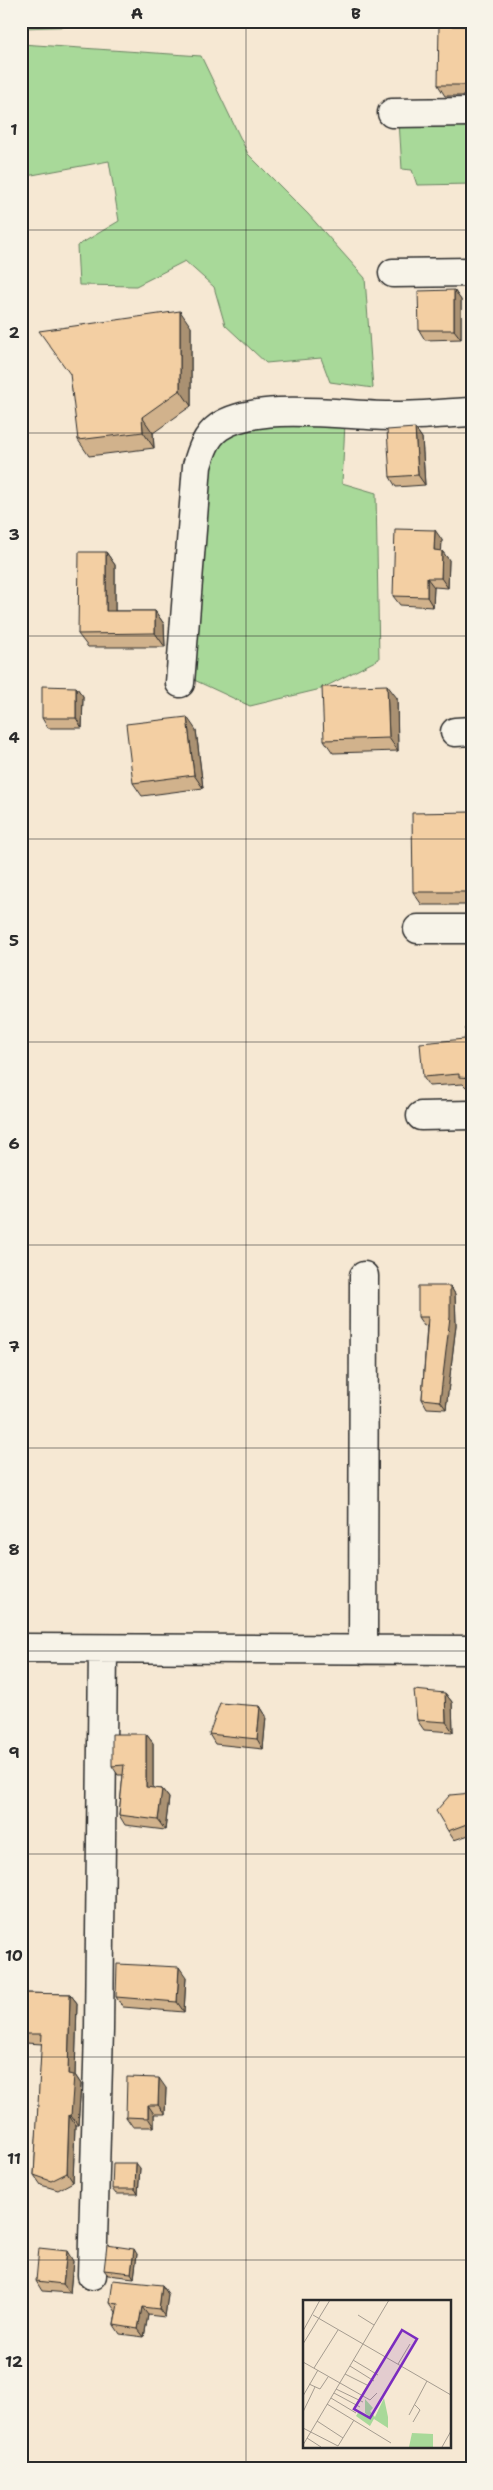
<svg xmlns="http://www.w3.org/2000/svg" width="493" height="2490" font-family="'Shantell Sans',sans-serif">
	<rect width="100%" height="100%" fill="#f6e8d3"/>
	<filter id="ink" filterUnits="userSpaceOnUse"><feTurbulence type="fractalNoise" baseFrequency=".02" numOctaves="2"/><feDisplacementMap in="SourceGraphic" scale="10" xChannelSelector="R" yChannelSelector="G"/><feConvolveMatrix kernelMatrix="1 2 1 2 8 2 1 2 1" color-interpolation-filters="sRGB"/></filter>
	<g filter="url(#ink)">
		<!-- green -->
		<path fill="#a8d999" stroke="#6a8262" d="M 21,21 L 250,21 L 21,28 Z
			M 21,44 L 201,56 L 248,154 L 308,214 L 365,278 L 373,388 L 330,382 L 321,358 L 266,363 L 225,325 L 214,287 L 185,261 L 136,286 L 79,285 L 77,246 L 119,221 L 109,161 L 21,177 Z
			M 472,120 L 472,184 L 417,185 L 412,170 L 402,169 L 399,121 Z
			M 345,423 L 342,483 L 376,493 L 379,659 L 321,689 L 250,706 L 190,678 L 206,486 L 213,449 L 246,424 Z"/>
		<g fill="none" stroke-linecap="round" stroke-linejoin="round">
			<!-- minor casing -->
			<g stroke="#2b2b2b" stroke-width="31">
				<path id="minor" d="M 392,113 L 472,112
					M 393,273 L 472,272
					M 180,683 L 197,466 C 201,452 206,436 219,427 C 257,401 346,416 392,416 C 418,416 445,413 472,412
					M 455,732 L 472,731
					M 418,929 L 472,929
					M 421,1116 L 472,1115
					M 21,1648 L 472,1650
					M 363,1650 L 364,1276
					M 92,2275 L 99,2030 L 103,1649"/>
			</g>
			<!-- minor -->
			<use href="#minor" stroke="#f7f3e8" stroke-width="28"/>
		</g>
		<!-- wall -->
		<path fill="#d1b28c" stroke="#2b2b2b" d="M 472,26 L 472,96 L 445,96 L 438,85 Z
			M 454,290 L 461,300 L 461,339 L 425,340 L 419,330 Z
			M 191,327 L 191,406 L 153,433 L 154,448 L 89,456 L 78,440 Z
			M 415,428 L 422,438 L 425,485 L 396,487 L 390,477 Z
			M 442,540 L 441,551 L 442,551 L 449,560 L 448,588 L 434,587 L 433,607 L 400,605 L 393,596 Z
			M 106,552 L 115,565 L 115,611 L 155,611 L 164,624 L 165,647 L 88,647 L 78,634 Z
			M 76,687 L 83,696 L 82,728 L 48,728 L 42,718 Z
			M 397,698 L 398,751 L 333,753 L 324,740 Z
			M 196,730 L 203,788 L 142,796 L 133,783 Z
			M 472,812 L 472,905 L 422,905 L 413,892 Z
			M 472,983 L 472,1087 L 466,1087 L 463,1084 L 429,1086 L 423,1077 L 465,1039 L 468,1005 L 466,1002 Z
			M 450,1286 L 455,1294 L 456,1325 L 446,1409 L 427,1408 L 422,1399 L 427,1325 L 424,1326 L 418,1317 Z
			M 445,1693 L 452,1702 L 453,1732 L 424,1730 L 417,1720 Z
			M 260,1706 L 266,1716 L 263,1749 L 215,1744 L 209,1734 Z
			M 146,1734 L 153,1743 L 153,1788 L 162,1789 L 169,1798 L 165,1830 L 125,1825 L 119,1815 L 123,1775 L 118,1775 L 112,1766 Z
			M 472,1793 L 472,1834 L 454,1840 L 448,1831 Z
			M 186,1977 L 184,2012 L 123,2007 L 116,1997 Z
			M 21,1993 L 70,1994 L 77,2003 L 75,2075 L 81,2084 L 78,2125 L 75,2125 L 73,2182 L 58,2190 L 41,2185 L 34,2175 L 42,2044 L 26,2043 L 21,2037 Z
			M 166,2088 L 165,2114 L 154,2114 L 154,2127 L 133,2127 L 126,2117 Z
			M 140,2168 L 138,2194 L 116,2194 L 112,2189 Z
			M 137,2254 L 134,2278 L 108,2275 L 104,2270 Z
			M 73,2261 L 70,2293 L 42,2291 L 36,2281 Z
			M 162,2285 L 168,2294 L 165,2317 L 148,2315 L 144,2337 L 120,2334 L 114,2325 L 116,2312 L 110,2303 Z"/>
		<!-- shaded-wall -->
		<path fill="#aa9172" stroke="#2b2b2b" d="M 454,290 L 461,300 L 461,339 L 454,330 Z
			M 180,311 L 191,327 L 191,406 L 180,390 Z
			M 142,417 L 153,433 L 154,448 L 143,432 Z
			M 415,428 L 422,438 L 425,485 L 418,475 Z
			M 435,530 L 442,540 L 441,560 L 434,550 Z
			M 442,551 L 449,560 L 448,588 L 441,578 Z
			M 106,552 L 115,565 L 115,625 L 106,611 Z
			M 427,578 L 434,587 L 433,607 L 427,597 Z
			M 155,611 L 164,624 L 165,647 L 155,633 Z
			M 387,685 L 397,698 L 398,751 L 389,738 Z
			M 76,687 L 83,696 L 82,728 L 76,718 Z
			M 187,717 L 196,730 L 203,788 L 194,775 Z
			M 450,1286 L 455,1294 L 456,1325 L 446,1409 L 440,1401 Z
			M 445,1693 L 452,1702 L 453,1732 L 446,1722 Z
			M 260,1706 L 266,1716 L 263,1749 L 257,1739 Z
			M 146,1734 L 153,1743 L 153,1796 L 146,1787 Z
			M 162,1789 L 169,1798 L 165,1830 L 158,1820 Z
			M 179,1967 L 186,1977 L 184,2012 L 177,2002 Z
			M 70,1994 L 77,2003 L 75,2075 L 81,2084 L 78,2125 L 71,2116 L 68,2074 Z
			M 159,2078 L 166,2088 L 165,2114 L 158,2105 Z
			M 148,2105 L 154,2114 L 154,2127 L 148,2118 Z
			M 69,2115 L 75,2125 L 73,2182 L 67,2173 Z
			M 136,2163 L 140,2168 L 138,2194 L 135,2189 Z
			M 134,2249 L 137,2254 L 134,2278 L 131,2273 Z
			M 67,2251 L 73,2261 L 70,2293 L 63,2284 Z
			M 162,2285 L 168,2294 L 165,2317 L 159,2309 Z
			M 142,2307 L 148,2315 L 144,2337 L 138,2329 Z"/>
		<!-- building -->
		<path fill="#f3cfa3" stroke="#2b2b2b" d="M 439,26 L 472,26 L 472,85 L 438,85 Z
			M 454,290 L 454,330 L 419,330 L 418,291 Z
			M 180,311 L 180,390 L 142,417 L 143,432 L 78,440 L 70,374 L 39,331 Z
			M 415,428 L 418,475 L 390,477 L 387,430 Z
			M 395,529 L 435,530 L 434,550 L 442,551 L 441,578 L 427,578 L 427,597 L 393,596 Z
			M 79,552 L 106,552 L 106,611 L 155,611 L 155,633 L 78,634 Z
			M 387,685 L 389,738 L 324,740 L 322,687 Z
			M 42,686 L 76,687 L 76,718 L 42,718 Z
			M 187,717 L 194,775 L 133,783 L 126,724 Z
			M 472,812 L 472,890 L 470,892 L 413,892 L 412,813 Z
			M 472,983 L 472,1078 L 459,1077 L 459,1074 L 423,1077 L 420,1043 L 465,1039 L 468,1003 L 466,1002 Z
			M 418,1286 L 450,1286 L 450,1317 L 440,1401 L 422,1399 L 428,1317 L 418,1317 Z
			M 414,1690 L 445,1693 L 446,1722 L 417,1720 Z
			M 220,1703 L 260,1706 L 257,1739 L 209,1734 Z
			M 112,1734 L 146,1734 L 146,1787 L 162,1789 L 158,1820 L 119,1815 L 124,1765 L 112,1766 Z
			M 472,1793 L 472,1822 L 448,1831 L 436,1811 L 450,1795 Z
			M 117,1964 L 179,1967 L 177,2002 L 116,1997 Z
			M 21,1993 L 70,1994 L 68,2074 L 74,2075 L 71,2116 L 69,2115 L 67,2173 L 51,2181 L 34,2175 L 42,2034 L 21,2034 Z
			M 127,2077 L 159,2078 L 158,2105 L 148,2105 L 148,2118 L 126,2117 Z
			M 113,2163 L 136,2163 L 135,2189 L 112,2189 Z
			M 107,2245 L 134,2249 L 131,2273 L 104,2270 Z
			M 39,2248 L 67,2251 L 63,2284 L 36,2281 Z
			M 113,2280 L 162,2285 L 159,2309 L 142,2307 L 138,2329 L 114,2325 L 118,2304 L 110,2303 Z"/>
	</g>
	<!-- grid -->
	<path fill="none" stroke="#2b2b2b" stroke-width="1" stroke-opacity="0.55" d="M 246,21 L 246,2469M 21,230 L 472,230M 21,433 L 472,433M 21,636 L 472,636M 21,839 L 472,839M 21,1042 L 472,1042M 21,1245 L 472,1245M 21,1448 L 472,1448M 21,1651 L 472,1651M 21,1854 L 472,1854M 21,2057 L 472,2057M 21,2260 L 472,2260"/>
	<!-- overview -->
	<g transform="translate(303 2300)">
		<rect width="148" height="148" fill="#f6e8d3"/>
		<path d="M 81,98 L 85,117 L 85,128 L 71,119 ZM 62,99 L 70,108 L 67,111 L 72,117 L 67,126 L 53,116 L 56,111 L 66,116 L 62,113 ZM 109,133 L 130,134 L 130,147 L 106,147 Z" fill="#a8d999"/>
		<path fill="none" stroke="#a59c90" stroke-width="1" d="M 10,15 L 148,95M 55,15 L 71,25M 0,31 L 17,0M 0,44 L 27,0M 50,60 L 75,75M 0,62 L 67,100 L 74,93M 95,64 L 107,44M 47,66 L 71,81M 11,68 L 35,30M 42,74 L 66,86M 6,84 L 17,89 L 25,77M 33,89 L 60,102M 31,93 L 57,107M 0,96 L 15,70M 28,98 L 53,113M 24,104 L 88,143M 0,112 L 12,87M 106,115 L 124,81M 14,121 L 40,138M 110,122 L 117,110 L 112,105M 0,128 L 35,146M 4,138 L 18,147M 0,145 L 86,0M 35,146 L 51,120M 139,147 L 148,131"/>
		<path fill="#7b2cbf" fill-opacity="0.15" stroke="#7b2cbf" stroke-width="2.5" d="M 99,30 L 114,39 L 67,118 L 51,109 Z"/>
		<rect width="148" height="148" fill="none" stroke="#2b2b2b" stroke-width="2.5"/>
	</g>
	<!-- margin -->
	<rect width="493" height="2490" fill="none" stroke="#f7f3e8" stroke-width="55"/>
	<rect x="28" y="28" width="438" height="2434" fill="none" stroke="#2b2b2b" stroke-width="2"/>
	<g font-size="16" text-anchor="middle" font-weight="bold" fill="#2b2b2b">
		<text x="137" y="19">A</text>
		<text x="356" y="19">B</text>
		<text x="14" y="135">1</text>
		<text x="14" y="338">2</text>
		<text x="14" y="540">3</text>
		<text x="14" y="743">4</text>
		<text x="14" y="946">5</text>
		<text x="14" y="1149">6</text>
		<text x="14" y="1352">7</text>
		<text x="14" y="1555">8</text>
		<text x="14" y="1758">9</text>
		<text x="14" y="1961">10</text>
		<text x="14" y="2164">11</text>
		<text x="14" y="2367">12</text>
	</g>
</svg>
